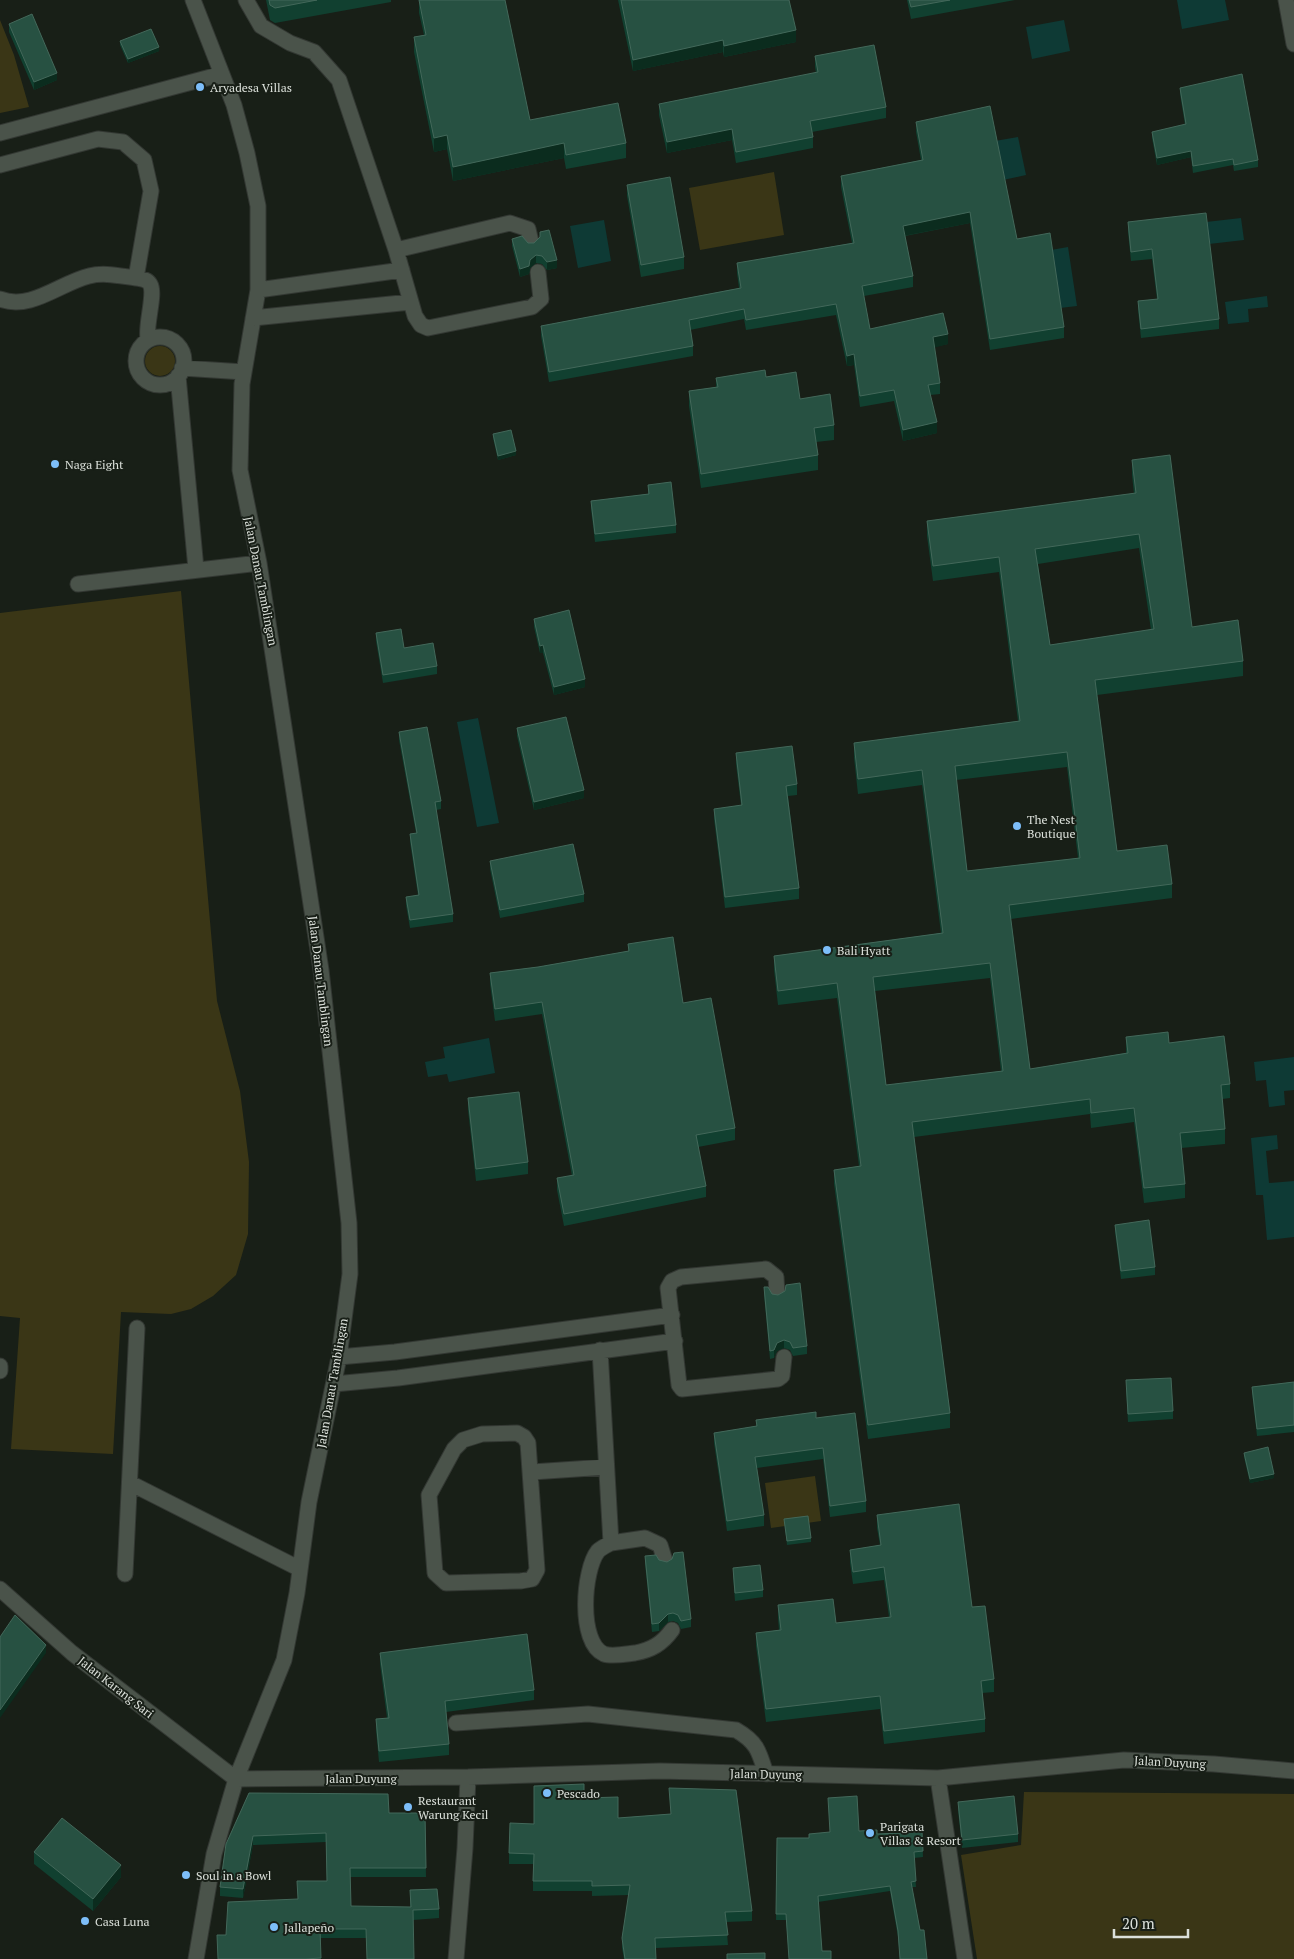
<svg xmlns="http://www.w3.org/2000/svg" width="1294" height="1959" font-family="'PT Serif',serif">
	<rect width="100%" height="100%" fill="#181f17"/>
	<!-- green -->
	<path fill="#3a3616" d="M 0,20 L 14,55 L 29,107 L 0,113 Z
		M 774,172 L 784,235 L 700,250 L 689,188 Z
		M145 361a15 15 0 1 1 30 0a15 15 0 1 1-30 0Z
		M 181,591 L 217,1001 L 240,1091 L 249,1162 L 248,1234 L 236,1275 L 213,1296 L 191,1309 L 171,1314 L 121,1312 L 113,1454 L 11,1449 L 20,1318 L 0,1316 L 0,613 Z
		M 815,1476 L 821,1521 L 771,1528 L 765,1483 Z
		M 1024,1792 L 1294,1794 L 1294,1959 L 977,1959 L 961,1855 L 1021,1845 Z"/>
	<!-- water -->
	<path fill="#0e3a35" d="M 1177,0 L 1225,0 L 1229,20 L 1182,29 Z
		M 1064,20 L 1070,51 L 1032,59 L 1026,27 Z
		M 1018,137 L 1026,175 L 1003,180 L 995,141 Z
		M 1241,218 L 1244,240 L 1209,244 L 1206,222 Z
		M 604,220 L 611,261 L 578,268 L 570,226 Z
		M 1068,247 L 1077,306 L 1060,308 L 1051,250 Z
		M 1267,296 L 1268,307 L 1248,309 L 1249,322 L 1228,324 L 1225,302 Z
		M 478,718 L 499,823 L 477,827 L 457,722 Z
		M 489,1038 L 495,1073 L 449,1082 L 447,1074 L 428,1077 L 425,1062 L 445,1058 L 443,1047 Z
		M 1294,1057 L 1294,1090 L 1284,1091 L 1285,1105 L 1269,1107 L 1266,1080 L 1256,1081 L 1254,1062 Z
		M 1277,1135 L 1278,1149 L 1266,1151 L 1269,1183 L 1294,1181 L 1294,1237 L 1267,1240 L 1263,1195 L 1256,1195 L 1251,1138 Z"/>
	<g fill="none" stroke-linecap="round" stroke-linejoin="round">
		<!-- minor casing -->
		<g stroke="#333833" stroke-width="17">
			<path id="minor" d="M 193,0 L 234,105 L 247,153 L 258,206 L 258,290 L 242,384 L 240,470 L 259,563 L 321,970 L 349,1223 L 350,1274 L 339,1357 L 309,1502 L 297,1593 L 284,1660 L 236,1779 L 214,1854 L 196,1959
				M 246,0 L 261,26 L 290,43 L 314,52 L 339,80 L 396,250 L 415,316 L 421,325 L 428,328 L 532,307 L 541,299 L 538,272
				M 1286,0 L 1294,44
				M 0,133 L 222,74
				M 0,165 L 98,139 L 123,142 L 144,160 L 151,191 L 136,278 C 120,276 104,272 89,276 C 60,283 31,311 0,299
				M 396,250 L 510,223 L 528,229 L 531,242
				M 136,278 C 141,279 147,279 150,284 C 156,294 145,325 148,339
				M 258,290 L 402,270
				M 253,318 L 411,302
				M136 361a24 24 0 1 1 48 0a24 24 0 1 1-48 0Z
				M 182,368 L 244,372
				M 178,376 L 196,569
				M 78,584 L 259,563
				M 777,1294 L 776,1277 L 766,1269 L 681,1277 L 672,1281 L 668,1288 L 679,1385 L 682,1389 L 778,1379 L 782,1376 L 784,1357
				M 600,1350 L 611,1543 C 607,1545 601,1548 598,1551 C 583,1570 578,1643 604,1654 C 612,1657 626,1654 635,1653 C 651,1650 662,1644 672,1630
				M 339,1357 L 395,1352 L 672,1315
				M 0,1366 L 0,1371
				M 334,1384 L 398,1378 L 675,1341
				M 517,1433 L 524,1437 L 528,1443 L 537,1570 L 532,1579 L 521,1581 L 446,1583 L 435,1573 L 429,1495 L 454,1449 L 463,1440 L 482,1434 Z
				M 532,1472 L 606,1467
				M 130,1483 L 300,1569
				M 611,1543 L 645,1538 L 660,1545 L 665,1561
				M 125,1574 L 137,1328
				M 0,1589 L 72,1653 L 236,1779 L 468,1777 L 660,1771 L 938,1778 L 1124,1760 L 1214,1764 L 1294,1771
				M 456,1723 L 588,1714 L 736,1730 C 757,1742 759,1751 766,1774
				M 938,1778 L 965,1959
				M 456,1959 L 465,1848 L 468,1777"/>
		</g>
		<!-- minor -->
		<use href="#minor" stroke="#4a534a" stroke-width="15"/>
	</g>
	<!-- wall -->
	<path fill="#114030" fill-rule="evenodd" d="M 266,0 L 391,0 L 391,2 L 275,23 L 270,20 Z
		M 419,0 L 530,120 L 626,143 L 626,158 L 566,169 L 564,158 L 453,181 L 447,149 L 434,152 L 414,52 L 414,37 L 424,35 L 419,13 Z
		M 618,0 L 789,0 L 796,42 L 724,57 L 723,52 L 633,71 Z
		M 907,0 L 1015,0 L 911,19 Z
		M 9,24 L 57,80 L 34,90 L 9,32 Z
		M 120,41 L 159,51 L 128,63 L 120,45 Z
		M 815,56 L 886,107 L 886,118 L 812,132 L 813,137 L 813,148 L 736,163 L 732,140 L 667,153 L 659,115 L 659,104 L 816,73 L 815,67 Z
		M 1180,88 L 1258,160 L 1258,167 L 1234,171 L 1233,165 L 1193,173 L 1191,157 L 1157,165 L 1152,138 L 1152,132 L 1185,125 L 1180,94 Z
		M 916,122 L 1017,239 L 1064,327 L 1064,338 L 990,350 L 970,223 L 905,236 L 913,276 L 913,287 L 864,296 L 870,329 L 948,344 L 934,347 L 940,383 L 940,394 L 930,395 L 937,433 L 903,441 L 894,401 L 860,407 L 854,365 L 847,366 L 836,315 L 746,330 L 744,319 L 690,330 L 693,346 L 693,356 L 549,382 L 541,336 L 541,326 L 739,288 L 737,273 L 737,263 L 852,243 L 841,187 L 841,176 L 921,160 L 916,132 Z
		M 627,185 L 684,257 L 684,269 L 641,277 L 627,196 Z
		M 1128,222 L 1219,319 L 1219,329 L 1141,338 L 1138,310 L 1138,301 L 1157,299 L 1152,259 L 1131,261 L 1128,232 Z
		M 512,239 L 528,243 L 557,268 L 547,270 L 542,264 L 536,263 L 530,268 L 529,274 L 520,277 L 512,246 Z
		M 766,377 L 834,425 L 834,440 L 816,442 L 818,455 L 818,470 L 701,488 L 689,406 L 689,391 L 716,387 L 716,378 Z
		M 493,434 L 516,455 L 498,460 L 493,438 Z
		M 1132,460 L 1192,627 L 1243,661 L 1243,676 L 1097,695 L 1117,851 L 1172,884 L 1172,898 L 1011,919 L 1030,1069 L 1126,1053 L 1126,1037 L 1169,1043 L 1230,1084 L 1230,1098 L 1222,1099 L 1225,1129 L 1225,1144 L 1181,1148 L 1185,1184 L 1185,1198 L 1144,1203 L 1134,1122 L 1091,1128 L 1090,1114 L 914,1137 L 950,1413 L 950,1428 L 868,1439 L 834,1184 L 834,1170 L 859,1166 L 837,998 L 778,1005 L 774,970 L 774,956 L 941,933 L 922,785 L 858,794 L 854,758 L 854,743 L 1018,721 L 999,572 L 933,581 L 927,536 L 927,521 L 1134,494 L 1132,475 ZM 1139,548 L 1151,630 L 1050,645 L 1038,564 ZM 1067,767 L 1078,858 L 967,871 L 956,780 ZM 990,978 L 1001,1071 L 886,1085 L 875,991 Z
		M 648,485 L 676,525 L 676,533 L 595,542 L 591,509 L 591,501 L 648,494 Z
		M 534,619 L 585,687 L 554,695 L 543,653 L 540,653 L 534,627 Z
		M 376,633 L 437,666 L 437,674 L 383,683 L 376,641 Z
		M 517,728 L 584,798 L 534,810 L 517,736 Z
		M 399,732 L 441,801 L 441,809 L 436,810 L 453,914 L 453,922 L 410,928 L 406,905 L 406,897 L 418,895 L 410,842 L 410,834 L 416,833 L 399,740 Z
		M 736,753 L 797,784 L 797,795 L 788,796 L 799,888 L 799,899 L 725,908 L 714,819 L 714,809 L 741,805 L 736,764 Z
		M 490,861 L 584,894 L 584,902 L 500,918 L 490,869 Z
		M 628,944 L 683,1003 L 735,1128 L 735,1140 L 698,1147 L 706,1186 L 706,1197 L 564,1226 L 557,1190 L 557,1178 L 572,1176 L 542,1014 L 495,1021 L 490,984 L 490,973 L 538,967 L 628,951 Z
		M 468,1098 L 528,1162 L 528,1174 L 476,1181 L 468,1110 Z
		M 1115,1225 L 1155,1267 L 1155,1275 L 1121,1279 L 1115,1232 Z
		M 764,1287 L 807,1346 L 807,1354 L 793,1356 L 790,1350 L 784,1348 L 777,1351 L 774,1358 L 770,1359 L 764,1295 Z
		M 1294,1382 L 1294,1432 L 1257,1436 L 1252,1393 L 1252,1387 Z
		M 1126,1388 L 1173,1411 L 1173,1419 L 1128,1422 Z
		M 816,1418 L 866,1501 L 866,1512 L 830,1517 L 823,1459 L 757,1468 L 764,1515 L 764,1526 L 727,1531 L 714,1443 L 714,1433 L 756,1426 L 756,1420 Z
		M 1244,1453 L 1274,1478 L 1250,1483 L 1244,1457 Z
		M 877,1515 L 972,1607 L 994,1679 L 994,1692 L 982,1693 L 985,1719 L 985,1732 L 884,1744 L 880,1709 L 766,1722 L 756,1646 L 756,1633 L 779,1630 L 778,1618 L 778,1605 L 836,1623 L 889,1617 L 884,1580 L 853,1584 L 850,1563 L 850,1550 L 880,1545 L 877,1528 Z
		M 784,1519 L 811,1538 L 811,1542 L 787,1545 Z
		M 645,1556 L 691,1619 L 691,1627 L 681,1629 L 678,1623 L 673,1621 L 668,1622 L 659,1631 L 652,1632 L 645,1564 Z
		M 733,1568 L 763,1590 L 763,1597 L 735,1601 L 733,1576 Z
		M 380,1653 L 534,1690 L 534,1700 L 446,1712 L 449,1744 L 449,1755 L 379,1762 L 376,1730 L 376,1719 L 387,1718 L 380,1664 Z
		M 669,1788 L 752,1911 L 752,1921 L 726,1922 L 728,1945 L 656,1948 L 656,1959 L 624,1959 L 622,1948 L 622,1938 L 629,1895 L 592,1896 L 592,1891 L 533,1891 L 533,1864 L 509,1864 L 509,1853 L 534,1824 L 584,1798 L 618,1818 L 671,1814 Z
		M 249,1793 L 389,1813 L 425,1813 L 426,1877 L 350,1877 L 351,1906 L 410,1907 L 410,1890 L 439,1909 L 439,1918 L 413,1920 L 366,1938 L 321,1938 L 321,1959 L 218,1959 L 217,1935 L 226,1935 L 298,1899 L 327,1881 L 326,1842 L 253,1845 L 243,1898 L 220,1896 L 220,1887 Z
		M 958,1802 L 1018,1834 L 1018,1842 L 962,1848 L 958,1810 Z
		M 859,1831 L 877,1834 L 922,1832 L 923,1857 L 914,1858 L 916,1887 L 912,1887 L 920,1930 L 927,1959 L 900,1959 L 898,1937 L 890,1891 L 818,1902 L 822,1951 L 831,1959 L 789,1959 L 786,1920 L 776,1920 L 777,1838 L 809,1838 Z
		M 34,1852 L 121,1877 L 93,1911 L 34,1864 Z"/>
	<!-- shaded-wall -->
	<path fill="#0b2c1e" d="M 796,30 L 796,42 L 724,57 L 724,46 Z
		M 723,40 L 723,52 L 633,71 L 633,60 Z
		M 159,47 L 159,51 L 128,63 L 128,59 Z
		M 57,73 L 57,80 L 34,90 L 34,82 Z
		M 732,129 L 732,140 L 667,153 L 667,142 Z
		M 447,135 L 447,149 L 434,152 L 434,138 Z
		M 564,143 L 564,158 L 453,181 L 453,167 Z
		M 1191,151 L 1191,157 L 1157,165 L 1157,158 Z
		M 970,212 L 970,223 L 903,236 L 903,226 Z
		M 536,255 L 536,263 L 530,268 L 529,274 L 520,277 L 520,269 Z
		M 557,260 L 557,268 L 547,270 L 547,262 Z
		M 948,334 L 948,344 L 933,348 L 933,337 Z
		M 854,354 L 854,365 L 847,366 L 847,356 Z
		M 937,422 L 937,433 L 903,441 L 903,430 Z
		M 516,451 L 516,455 L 498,460 L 498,456 Z
		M 543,645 L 543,653 L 540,653 L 540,646 Z
		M 585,679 L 585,687 L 554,695 L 554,687 Z
		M 584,790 L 584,798 L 534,810 L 534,802 Z
		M 784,1340 L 784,1348 L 777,1351 L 774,1358 L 774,1350 L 777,1343 Z
		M 1274,1474 L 1274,1478 L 1250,1483 L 1250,1479 Z
		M 668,1614 L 668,1622 L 659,1631 L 659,1623 Z
		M 46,1645 L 46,1653 L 0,1718 L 0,1710 Z
		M 253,1836 L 253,1845 L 243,1898 L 243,1889 Z
		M 121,1865 L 121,1877 L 93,1911 L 93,1899 Z"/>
	<!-- building -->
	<path fill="#275142" stroke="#43685a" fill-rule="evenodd" d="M 269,0 L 317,0 L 275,8 L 270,5 Z
		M 419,0 L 505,0 L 530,120 L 618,103 L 626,143 L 566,155 L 564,143 L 453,167 L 447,135 L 434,138 L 426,100 L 414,37 L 426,35 Z
		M 621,0 L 789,0 L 796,30 L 724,46 L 723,40 L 633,60 Z
		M 909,0 L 950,0 L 911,7 Z
		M 32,14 L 57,73 L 34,82 L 9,24 Z
		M 151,29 L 159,47 L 128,59 L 120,41 Z
		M 874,45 L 886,107 L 810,121 L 813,137 L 736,152 L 732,129 L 667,142 L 659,104 L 818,72 L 815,56 Z
		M 1242,74 L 1258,160 L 1234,165 L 1233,159 L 1193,166 L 1191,151 L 1157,158 L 1152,132 L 1186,124 L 1180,88 Z
		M 990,106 L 1017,239 L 1050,233 L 1064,327 L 990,339 L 970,212 L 903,226 L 913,276 L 862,286 L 870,329 L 943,313 L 948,334 L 933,337 L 940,383 L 928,385 L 937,422 L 903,430 L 894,390 L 860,396 L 854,354 L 847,356 L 836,304 L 746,320 L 744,309 L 689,320 L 693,346 L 549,372 L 541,326 L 741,288 L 737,263 L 854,243 L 841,176 L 923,160 L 916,122 Z
		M 670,177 L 684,257 L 641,265 L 627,185 Z
		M 1206,213 L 1219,319 L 1141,329 L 1138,301 L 1158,299 L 1152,249 L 1131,252 L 1128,222 Z
		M 549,230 L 557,260 L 547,262 L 542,256 L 536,255 L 530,260 L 529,266 L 520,269 L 512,239 L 522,236 L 528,243 L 534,243 L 540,237 L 540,232 Z
		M 765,370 L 766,377 L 796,372 L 800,399 L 830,394 L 834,425 L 814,428 L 818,455 L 701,474 L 689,391 L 718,387 L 716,378 Z
		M 511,430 L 516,451 L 498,456 L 493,434 Z
		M 1170,455 L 1192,627 L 1238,620 L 1243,661 L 1095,680 L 1117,851 L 1167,845 L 1172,884 L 1009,905 L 1030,1069 L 1128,1053 L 1126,1037 L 1168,1032 L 1169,1043 L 1224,1036 L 1230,1084 L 1221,1085 L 1225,1129 L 1180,1133 L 1185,1184 L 1144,1188 L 1134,1108 L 1091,1113 L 1090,1099 L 912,1122 L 950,1413 L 868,1425 L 834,1170 L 861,1166 L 837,983 L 778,991 L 774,956 L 943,933 L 922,770 L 858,779 L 854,743 L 1020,721 L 999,557 L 933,566 L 927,521 L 1136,493 L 1132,460 ZM 1139,534 L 1154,629 L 1050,645 L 1035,549 ZM 1067,752 L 1080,858 L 967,871 L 955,766 ZM 990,963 L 1003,1071 L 886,1085 L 873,977 Z
		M 671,482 L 676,525 L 595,534 L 591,501 L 649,494 L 648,485 Z
		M 569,610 L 585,679 L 554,687 L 543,645 L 540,646 L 534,619 Z
		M 401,629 L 404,648 L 433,643 L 437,666 L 383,675 L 376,633 Z
		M 566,717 L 584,790 L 534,802 L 517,728 Z
		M 427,727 L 441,801 L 435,802 L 453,914 L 410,920 L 406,897 L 419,895 L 410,834 L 417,833 L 399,732 Z
		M 792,746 L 797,784 L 786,786 L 799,888 L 725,897 L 714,809 L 742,805 L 736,753 Z
		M 573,844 L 584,894 L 500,910 L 490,861 Z
		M 673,937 L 683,1003 L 711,998 L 735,1128 L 696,1135 L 706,1186 L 564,1214 L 557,1178 L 574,1175 L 542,1002 L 495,1009 L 490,973 L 538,967 L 629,951 L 628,944 Z
		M 519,1092 L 528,1162 L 476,1169 L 468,1098 Z
		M 1149,1220 L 1155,1267 L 1121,1271 L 1115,1225 Z
		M 800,1283 L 807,1346 L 793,1348 L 790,1342 L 784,1340 L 777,1343 L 774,1350 L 770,1351 L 764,1287 L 768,1287 L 772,1294 L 778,1295 L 785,1291 L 786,1285 Z
		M 1171,1378 L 1173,1411 L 1128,1414 L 1126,1380 Z
		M 1294,1382 L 1294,1425 L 1257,1429 L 1252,1387 Z
		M 816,1412 L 816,1418 L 855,1413 L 866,1501 L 830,1506 L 823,1448 L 755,1457 L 764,1515 L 727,1521 L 714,1433 L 757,1426 L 756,1420 Z
		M 1268,1447 L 1274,1474 L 1250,1479 L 1244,1453 Z
		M 959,1504 L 972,1607 L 985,1606 L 994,1679 L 981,1681 L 985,1719 L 884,1731 L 880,1696 L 766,1709 L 756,1633 L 781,1630 L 778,1605 L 833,1599 L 836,1623 L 891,1617 L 884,1567 L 853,1572 L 850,1550 L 881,1545 L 877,1515 Z
		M 808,1516 L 811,1538 L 787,1541 L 784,1519 Z
		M 683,1552 L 691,1619 L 681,1621 L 678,1615 L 673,1613 L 668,1614 L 659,1623 L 652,1624 L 645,1556 L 656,1555 L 659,1560 L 667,1562 L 672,1559 L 674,1553 Z
		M 760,1565 L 763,1590 L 735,1593 L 733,1568 Z
		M 15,1615 L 46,1645 L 0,1710 L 0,1637 Z
		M 527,1634 L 534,1690 L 445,1701 L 449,1744 L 379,1751 L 376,1719 L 389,1718 L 380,1653 Z
		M 584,1784 L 584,1798 L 618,1797 L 618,1818 L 671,1814 L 669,1788 L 736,1790 L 752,1911 L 725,1912 L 728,1935 L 655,1938 L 656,1959 L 625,1959 L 622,1938 L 630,1885 L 592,1886 L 592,1881 L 533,1881 L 534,1854 L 509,1853 L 510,1823 L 534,1824 L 534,1786 Z
		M 249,1793 L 388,1794 L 389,1813 L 425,1813 L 426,1868 L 350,1868 L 351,1906 L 411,1907 L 410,1890 L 437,1889 L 439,1909 L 413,1910 L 414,1959 L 367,1959 L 366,1929 L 320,1929 L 321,1958 L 305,1959 L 218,1959 L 217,1935 L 226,1935 L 228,1902 L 298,1899 L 297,1881 L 327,1881 L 326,1833 L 253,1836 L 243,1889 L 220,1887 L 226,1844 Z
		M 857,1796 L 859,1831 L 877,1830 L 877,1834 L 922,1832 L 923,1851 L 914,1852 L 916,1881 L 911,1882 L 920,1930 L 924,1930 L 927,1959 L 900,1959 L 898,1931 L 890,1886 L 818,1896 L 822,1951 L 831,1951 L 831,1959 L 789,1959 L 786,1914 L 776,1914 L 777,1838 L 809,1838 L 809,1834 L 830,1832 L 828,1798 Z
		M 1014,1796 L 1018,1834 L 962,1840 L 958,1802 Z
		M 62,1818 L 121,1865 L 93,1899 L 34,1852 Z
		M 765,1953 L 765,1959 L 727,1959 L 727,1954 Z"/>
	<!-- markers -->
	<g fill="#7dbef9" stroke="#181f17" stroke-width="2">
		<circle cx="200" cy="87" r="5"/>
		<circle cx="55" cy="464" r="5"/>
		<circle cx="1017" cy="826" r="5"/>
		<circle cx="827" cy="950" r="5"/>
		<circle cx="547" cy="1793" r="5"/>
		<circle cx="408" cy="1807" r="5"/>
		<circle cx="870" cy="1833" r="5"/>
		<circle cx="186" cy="1875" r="5"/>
		<circle cx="85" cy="1921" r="5"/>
		<circle cx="274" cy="1927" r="5"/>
	</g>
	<g text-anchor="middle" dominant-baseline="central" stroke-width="4" stroke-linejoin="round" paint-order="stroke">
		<!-- poi labels -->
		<g font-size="12" fill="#dbe0da" stroke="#181f17" text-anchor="start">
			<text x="210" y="87">Aryadesa Villas</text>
			<text x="65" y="464">Naga Eight</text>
			<text x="1027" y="819">The Nest<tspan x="1027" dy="14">Boutique</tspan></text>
			<text x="837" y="950">Bali Hyatt</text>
			<text x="557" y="1793">Pescado</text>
			<text x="418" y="1800">Restaurant<tspan x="418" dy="14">Warung Kecil</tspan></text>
			<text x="880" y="1826">Parigata<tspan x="880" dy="14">Villas &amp; Resort</tspan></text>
			<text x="196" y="1875">Soul in a Bowl</text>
			<text x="95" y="1921">Casa Luna</text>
			<text x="284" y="1927">Jallapeño</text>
		</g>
		<!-- street labels -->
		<g font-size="12" fill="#dbe0da" stroke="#181f17">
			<text transform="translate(261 581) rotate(79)">Jalan Danau Tamblingan</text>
			<text transform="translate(321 981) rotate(83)">Jalan Danau Tamblingan</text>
			<text transform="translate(332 1383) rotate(-80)">Jalan Danau Tamblingan</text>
			<text transform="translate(116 1687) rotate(38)">Jalan Karang Sari</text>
			<text transform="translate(1170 1762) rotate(3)">Jalan Duyung</text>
			<text transform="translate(766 1774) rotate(1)">Jalan Duyung</text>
			<text x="361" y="1778">Jalan Duyung</text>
		</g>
	</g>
	<!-- scale -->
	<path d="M1114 1929v8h74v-8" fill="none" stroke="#dbe0da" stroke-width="2.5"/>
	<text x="1122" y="1929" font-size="15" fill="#dbe0da" stroke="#181f17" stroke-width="4" paint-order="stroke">20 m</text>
</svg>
